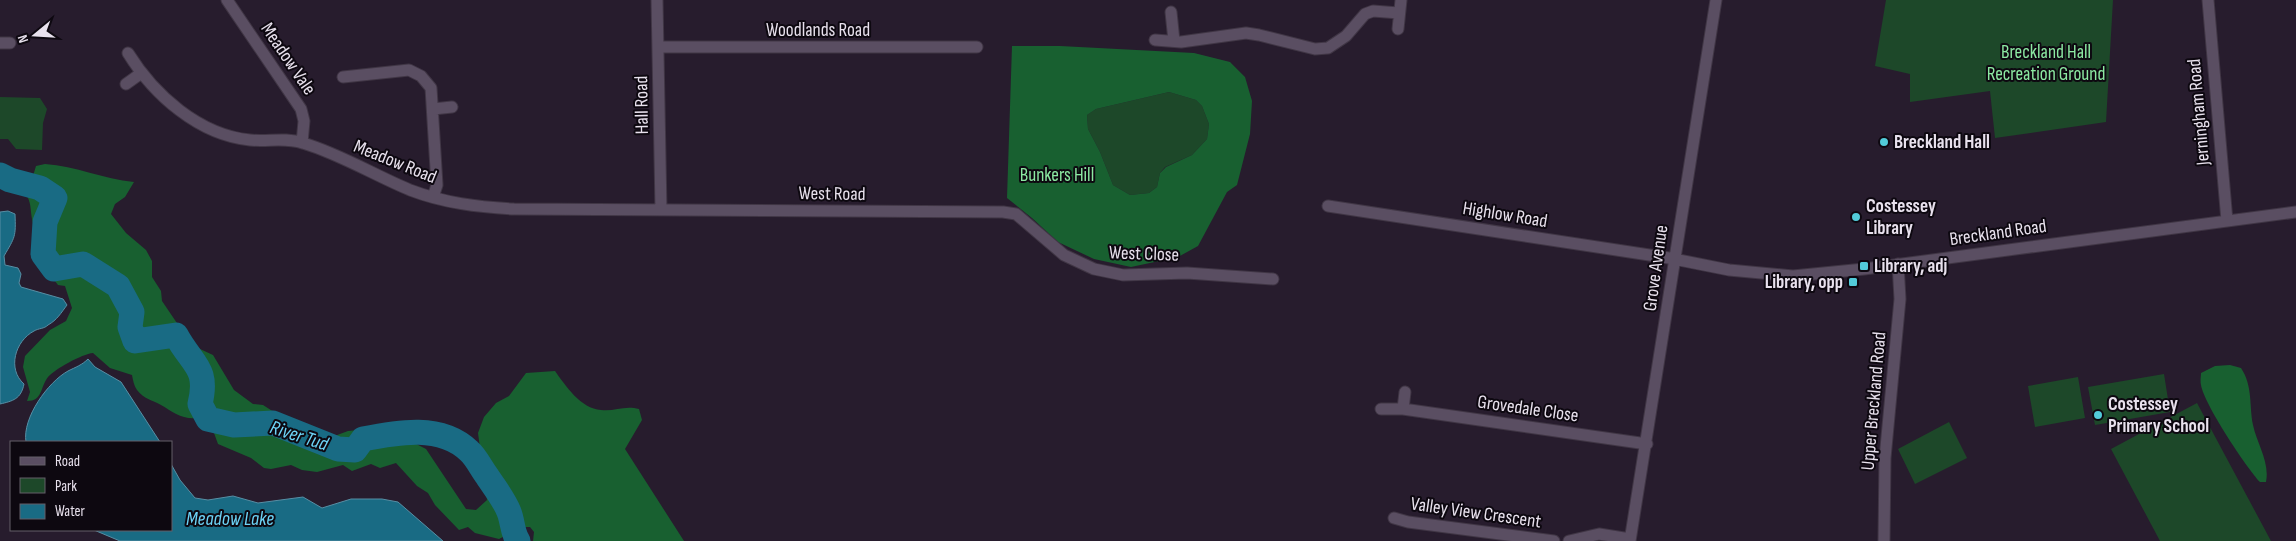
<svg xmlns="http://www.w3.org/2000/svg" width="2296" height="541" font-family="'Sofia Sans Condensed',sans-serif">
	<rect width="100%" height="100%" fill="#271c2d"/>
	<!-- green -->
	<path fill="#1d4829" d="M 1886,0 L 2113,0 L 2106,122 L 1995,138 L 1990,91 L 1910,102 L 1910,74 L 1875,66 Z
		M 1169,92 L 1196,100 L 1202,106 L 1209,124 L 1207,139 L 1192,155 L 1165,167 L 1160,173 L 1157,187 L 1149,193 L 1130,195 L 1113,185 L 1100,152 L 1088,129 L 1087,115 L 1096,109 Z
		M 0,97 L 40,98 L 47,109 L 43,123 L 42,150 L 16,149 L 8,139 L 0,139 Z
		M 2164,374 L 2170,412 L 2095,425 L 2088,387 Z
		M 2078,377 L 2085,418 L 2035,427 L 2028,386 Z
		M 2197,403 L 2271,541 L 2160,541 L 2111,449 Z
		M 1949,422 L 1967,458 L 1915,484 L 1898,449 Z"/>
	<!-- forest -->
	<path fill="#186030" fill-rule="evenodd" d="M 1012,46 L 1060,46 L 1194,53 L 1230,62 L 1245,77 L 1252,101 L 1250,134 L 1237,185 L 1227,192 L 1198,246 L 1178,257 L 1131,267 L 1094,259 L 1058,242 L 1032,218 L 1007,198 ZM 1169,92 L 1196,100 L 1202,106 L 1209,124 L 1207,139 L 1192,155 L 1166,167 L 1160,173 L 1157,187 L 1149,193 L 1130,195 L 1113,185 L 1100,152 L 1088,129 L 1087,115 L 1096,109 Z
		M 45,164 C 76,166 103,179 134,182 L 125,197 L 115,204 L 111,214 L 126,233 L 146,250 L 152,261 L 152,277 L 161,291 L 162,301 L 183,332 L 200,349 L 213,355 L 234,390 L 253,404 L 263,405 L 277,414 L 295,436 L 313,444 L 348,431 L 369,429 L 379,425 L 426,449 L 466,509 L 476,510 L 487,500 L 478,433 L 484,417 L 496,403 L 509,396 L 526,373 L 555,371 C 565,385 581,409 601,410 C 614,412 624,405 639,409 L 642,420 L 625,449 L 684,541 L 533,541 L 534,532 L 530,527 L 522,527 L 499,539 L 475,533 L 468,527 L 459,530 L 435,505 L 428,493 L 417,486 L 396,463 L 380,468 L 371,464 L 352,471 L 343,465 L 317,472 L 302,470 L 291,465 L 271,469 L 264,468 L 251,458 L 218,444 L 214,433 L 198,418 C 182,420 173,412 161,405 C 152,400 144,399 137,390 C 134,386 133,380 132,375 L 110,368 L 93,353 C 82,354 55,369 48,377 C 40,387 43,401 27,401 L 30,392 L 23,367 L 25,356 L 50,330 L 66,321 L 72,308 L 65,286 L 58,285 L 51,276 L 46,274 L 42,269 C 42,250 37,240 33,223 C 30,213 32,205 27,196 L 36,166 Z
		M 2230,365 L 2241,368 C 2253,386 2249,405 2253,425 C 2257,444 2270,462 2266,482 L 2260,482 C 2246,467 2204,404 2201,385 C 2200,381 2201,376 2201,373 L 2215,366 Z"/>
	<!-- water -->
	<path fill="#196b84" stroke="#578ea4" d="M 8,211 L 15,214 C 16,237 15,237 4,256 L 5,265 L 18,268 L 21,274 L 19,283 L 21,287 L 63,299 L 67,305 C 61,313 57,320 48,325 C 44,329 39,328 34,331 C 15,341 7,369 24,384 C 21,399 13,401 0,404 L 0,212 Z
		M 88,359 L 95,367 L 121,382 L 160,442 L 26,442 C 22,418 48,382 68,371 C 76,367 82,365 88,359 Z
		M 171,464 L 180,480 L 195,498 L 208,500 L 233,496 L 258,503 L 303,497 L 322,508 L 351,499 L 382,499 L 398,502 L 443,541 L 120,541 L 94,530 L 171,530 Z"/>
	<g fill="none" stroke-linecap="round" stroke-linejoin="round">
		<!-- river -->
		<path stroke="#196b84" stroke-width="25" d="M 0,175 L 10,180 L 40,188 L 55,198 L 45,222 L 43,254 L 54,269 L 83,264 L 118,286 L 132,312 L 130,327 L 135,341 L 176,335 C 192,365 209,367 200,404 L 208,419 L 234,425 L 273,423 L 338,449 L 355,450 L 363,439 C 398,432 441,424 469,451 C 476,457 481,468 487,476 C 494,487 504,499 509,512 C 513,522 512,532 518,541"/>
		<!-- street casing -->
		<g stroke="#403645" stroke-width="13">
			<path id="street" d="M 227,0 L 301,109 L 304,121 L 302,143
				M 657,0 L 661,210
				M 2208,0 L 2227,221
				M 1171,12 L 1174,41
				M 1398,29 L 1401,0
				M 1155,40 L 1181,42 L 1246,33 L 1259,35 L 1315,49 L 1328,48 L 1346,36 L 1365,14 L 1373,11 L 1399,13
				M 0,43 L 10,43
				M 658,47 L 977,47
				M 128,53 C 154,95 199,135 250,140 C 268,142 284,137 303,143 C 340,154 374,175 410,190 C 444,203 478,207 514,209 L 1003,212 L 1016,214 L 1064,255 L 1094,269 L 1123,275 L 1187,273 L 1273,279
				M 343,77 L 409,70 L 421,76 L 431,88 L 437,185 L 433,197
				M 126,84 L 140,74
				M 433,109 L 452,107
				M 1328,206 L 1669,258 L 1729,270 L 1793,276 L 1864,269 L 2296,212
				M 1381,409 L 1403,409 L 1647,444
				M 1403,409 L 1405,392
				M 1394,518 L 1408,522 L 1554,541
				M 1569,541 L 1599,534 L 1630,539
				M 1630,541 L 1716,0
				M 1884,541 L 1885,458 L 1900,299 L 1898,264"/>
		</g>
		<!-- street -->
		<use href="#street" stroke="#5a4e62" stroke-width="11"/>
	</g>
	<!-- markers -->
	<g fill="#52cbd9" stroke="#0d0810" stroke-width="2">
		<circle cx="1884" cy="142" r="5"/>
		<circle cx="1856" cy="217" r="5"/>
		<rect x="1859" y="261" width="10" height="10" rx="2.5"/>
		<rect x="1848" y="277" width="10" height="10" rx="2.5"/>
		<circle cx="2098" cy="415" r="5"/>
	</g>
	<g text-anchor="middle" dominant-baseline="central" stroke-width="4" stroke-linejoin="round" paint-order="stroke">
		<!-- street labels -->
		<g font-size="19" fill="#e8e1ed" stroke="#0d0810">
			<text x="818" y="30">Woodlands Road</text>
			<text transform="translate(288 59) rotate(56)">Meadow Vale</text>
			<text transform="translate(642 105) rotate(-91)">Hall Road</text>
			<text transform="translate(2199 112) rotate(-95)">Jerningham Road</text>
			<text transform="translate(395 162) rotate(22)">Meadow Road</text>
			<text transform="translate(832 194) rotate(1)">West Road</text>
			<text transform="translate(1505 215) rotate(9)">Highlow Road</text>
			<text transform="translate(1998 233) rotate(-8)">Breckland Road</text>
			<text transform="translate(1144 254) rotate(2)">West Close</text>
			<text transform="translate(1656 268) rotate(-82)">Grove Avenue</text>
			<text transform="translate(1874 401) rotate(-85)">Upper Breckland Road</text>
			<text transform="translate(1528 409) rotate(8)">Grovedale Close</text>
			<text transform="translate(1476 513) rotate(8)">Valley View Crescent</text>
		</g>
		<!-- park labels -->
		<g font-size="19" fill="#8ce9a2" stroke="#0d0810">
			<text x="2046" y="52">Breckland Hall<tspan x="2046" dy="22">Recreation Ground</tspan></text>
			<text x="1057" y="175">Bunkers Hill</text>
		</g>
		<!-- poi labels -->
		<g font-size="19" font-weight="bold" fill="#e8e1ed" stroke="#0d0810" text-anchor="start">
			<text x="1894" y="142">Breckland Hall</text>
			<text x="1866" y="206">Costessey<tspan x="1866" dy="22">Library</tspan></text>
			<text x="1874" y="266">Library, adj</text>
			<text x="1843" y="282" text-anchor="end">Library, opp</text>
			<text x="2108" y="404">Costessey<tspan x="2108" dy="22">Primary School</tspan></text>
		</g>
		<!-- water labels -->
		<g font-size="20" font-style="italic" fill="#6dd4f7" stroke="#0d0810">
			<text transform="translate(299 436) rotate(18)">River Tud</text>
			<text x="230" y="519">Meadow Lake</text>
		</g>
	</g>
	<!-- legend -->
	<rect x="10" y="441" width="162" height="90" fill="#0d0810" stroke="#655f68"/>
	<rect x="20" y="457" width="25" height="8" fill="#5a4e62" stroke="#655f68"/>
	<text x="55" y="466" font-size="15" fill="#e8e1ed">Road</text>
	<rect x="20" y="478" width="25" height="15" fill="#1d4829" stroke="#655f68"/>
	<text x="55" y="491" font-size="15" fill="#e8e1ed">Park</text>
	<rect x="20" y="504" width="25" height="15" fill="#196b84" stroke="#655f68"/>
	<text x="55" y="516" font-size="15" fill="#e8e1ed">Water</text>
	<!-- north arrow -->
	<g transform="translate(35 35) rotate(252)" stroke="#0d0810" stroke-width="4" paint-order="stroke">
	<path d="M0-4L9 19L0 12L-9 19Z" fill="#e8e1ed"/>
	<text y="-8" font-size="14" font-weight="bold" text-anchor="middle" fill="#e8e1ed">N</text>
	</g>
</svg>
